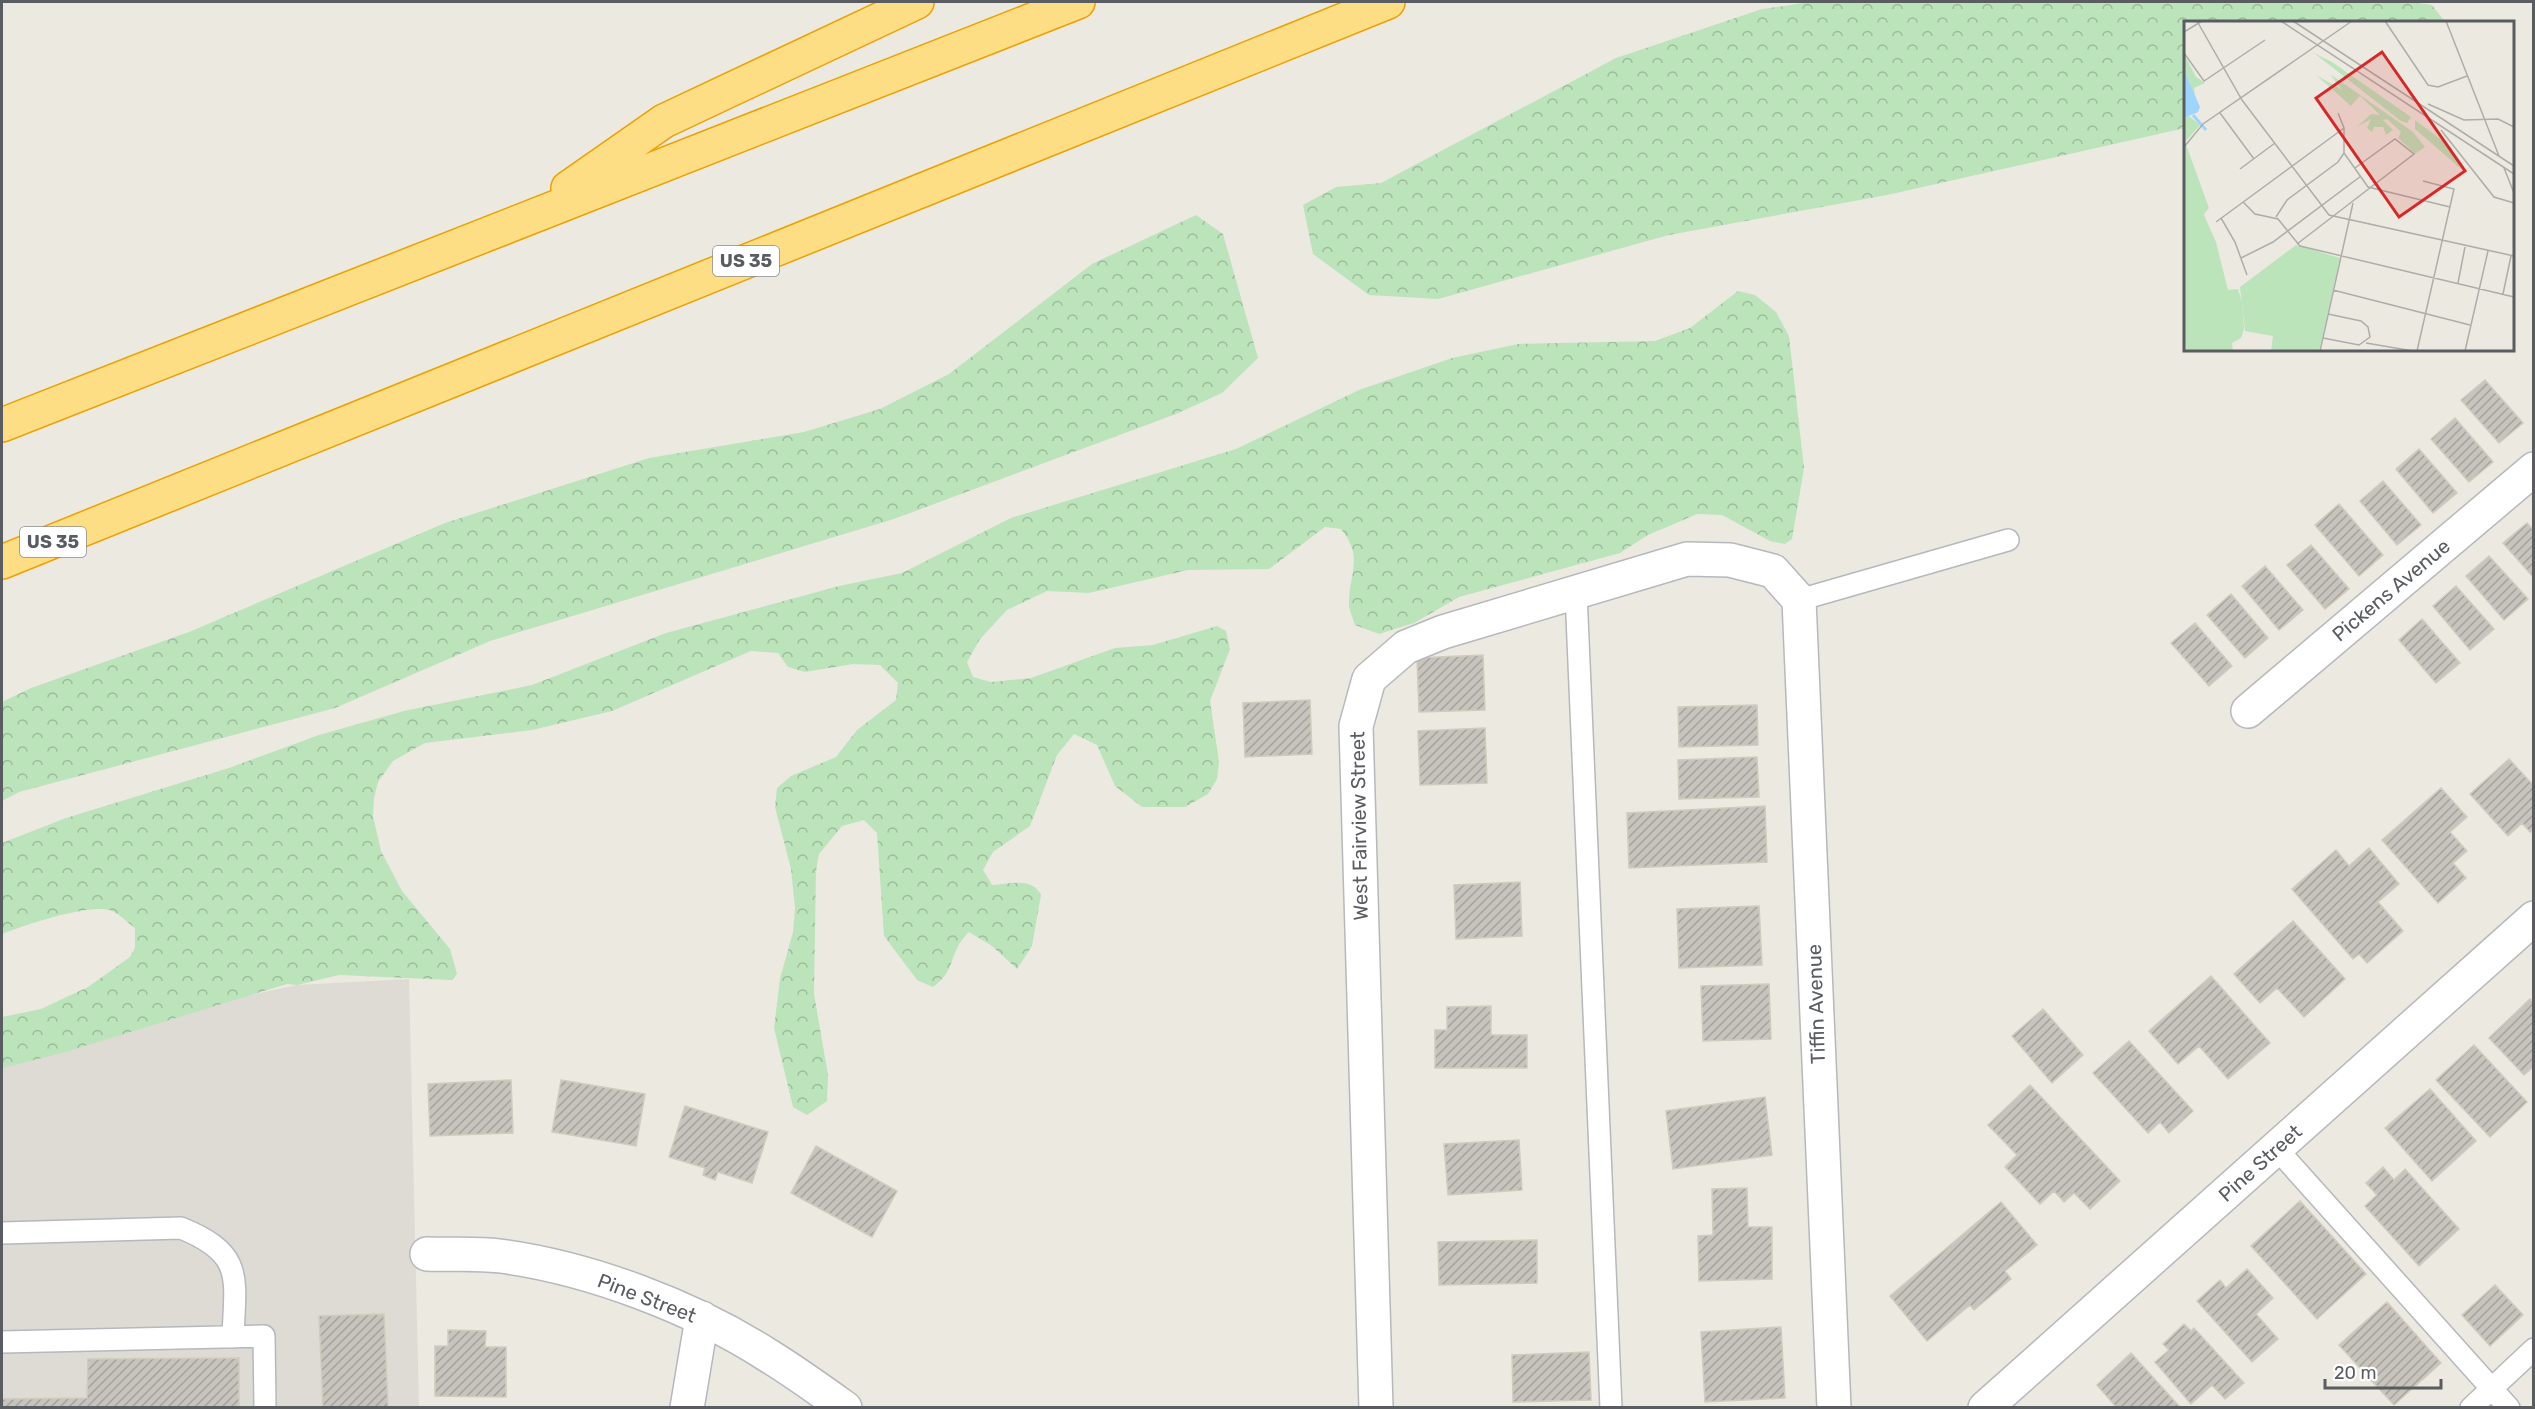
<svg xmlns="http://www.w3.org/2000/svg" width="2535" height="1409" font-family="Rubik,sans-serif">
	<defs>
		<pattern id="forest-crowns" width="20" height="18" patternUnits="userSpaceOnUse" patternTransform="scale(1.5)"><rect width="20" height="18" fill="#bbe4bb"/><path d="M2 6a3 3 0 1 1 6 0M12 15a3 3 0 1 1 6 0" fill="none" stroke="#9bbc9b"/></pattern>
		<pattern id="building-hatch" width="6" height="6" patternUnits="userSpaceOnUse" patternTransform="scale(1.5)"><rect width="6" height="6" fill="#c7c4bd"/><path d="M-1 1l2-2M0 6l6-6M5 7l2-2" fill="none" stroke="#a5a29d"/></pattern>
	</defs>
	<rect width="100%" height="100%" fill="#ece9e0"/>
	<!-- industrial -->
	<path fill="#dddbd4" d="M 409,979 L 419,1407 L 2,1407 L 2,1057 L 65,1035 L 297,985 Z"/>
	<!-- forest -->
	<path fill="url(#forest-crowns)" d="M 1811,2 L 2411,2 L 2432,5 L 2445,22 L 2186,22 L 2185,128 L 1887,195 L 1669,235 L 1438,299 L 1369,295 L 1313,254 L 1303,205 L 1336,187 L 1381,183 L 1616,58 L 1762,9 Z
		M 1196,215 L 1223,234 L 1258,358 L 1222,393 L 1176,414 L 894,519 L 490,641 L 335,708 L 19,792 L 2,801 L 2,702 L 31,688 L 189,632 L 445,523 L 649,458 L 804,432 L 880,409 L 949,374 L 1092,264 Z
		M 1738,291 L 1755,295 L 1776,312 L 1789,336 L 1804,468 L 1792,539 L 1785,544 L 1770,541 L 1722,515 L 1697,514 L 1648,535 L 1620,553 L 1459,597 L 1414,623 L 1379,634 L 1355,625 C 1353,619 1350,612 1349,606 C 1348,574 1365,558 1341,529 L 1325,527 L 1269,569 L 1188,570 L 1089,593 L 1047,591 L 1007,610 L 980,639 L 967,662 L 973,677 L 991,682 L 1031,678 L 1115,648 L 1153,645 L 1217,626 L 1226,631 L 1230,649 L 1210,701 L 1219,762 L 1217,779 L 1208,794 L 1185,807 L 1142,807 L 1115,786 L 1097,745 L 1074,734 L 1057,755 L 1030,826 L 993,852 L 983,870 L 992,885 C 1010,884 1032,877 1041,895 L 1032,946 L 1017,969 L 992,946 L 969,932 C 947,953 958,969 933,987 L 917,980 L 884,936 L 877,833 L 864,820 L 842,826 L 819,854 L 816,871 L 814,994 L 828,1075 L 827,1101 L 807,1115 L 793,1107 L 774,1028 L 780,979 L 793,932 L 795,908 L 791,869 L 775,807 L 777,788 L 791,776 L 836,757 L 857,730 L 896,700 L 898,683 L 880,665 L 853,664 L 805,672 L 788,667 L 778,653 L 751,651 L 612,711 L 532,730 L 425,743 L 393,761 L 378,782 L 374,798 L 373,816 L 381,851 L 402,891 L 450,949 L 457,974 L 452,980 L 339,975 L 297,985 L 287,984 L 62,1053 L 2,1068 L 2,1017 L 41,1009 L 88,987 L 130,957 L 135,948 L 135,928 C 128,923 120,914 112,911 C 92,902 22,926 2,934 L 2,843 L 66,818 L 229,768 L 319,735 L 404,711 L 532,685 L 666,633 L 839,586 L 902,573 L 1011,518 L 1236,449 L 1359,390 L 1452,358 L 1518,344 L 1655,341 L 1690,328 Z"/>
	<!-- building -->
	<path fill="url(#building-hatch)" stroke="#d1cbbe" stroke-width="1.5" d="M 2485,380 L 2523,423 L 2499,443 L 2461,400 Z
		M 2455,418 L 2493,462 L 2469,482 L 2431,439 Z
		M 2419,449 L 2457,493 L 2433,513 L 2396,469 Z
		M 2383,481 L 2421,525 L 2397,545 L 2360,501 Z
		M 2339,504 L 2383,555 L 2359,576 L 2315,525 Z
		M 2527,523 L 2534,531 L 2534,578 L 2503,543 Z
		M 2311,545 L 2349,589 L 2325,609 L 2287,565 Z
		M 2489,556 L 2528,599 L 2504,620 L 2466,576 Z
		M 2265,566 L 2303,610 L 2279,630 L 2242,586 Z
		M 2456,586 L 2494,629 L 2470,650 L 2433,606 Z
		M 2231,594 L 2268,638 L 2245,658 L 2207,615 Z
		M 2422,619 L 2460,663 L 2436,683 L 2399,640 Z
		M 2195,623 L 2232,666 L 2209,686 L 2171,643 Z
		M 1483,655 L 1485,710 L 1419,712 L 1417,658 Z
		M 1310,700 L 1312,754 L 1245,757 L 1243,703 Z
		M 1757,705 L 1758,745 L 1679,747 L 1678,707 Z
		M 1485,728 L 1487,783 L 1420,785 L 1418,731 Z
		M 1757,757 L 1759,797 L 1679,799 L 1678,760 Z
		M 2509,759 L 2534,786 L 2534,829 L 2530,832 L 2522,823 L 2508,836 L 2470,794 Z
		M 2441,788 L 2467,817 L 2450,832 L 2467,851 L 2453,863 L 2466,878 L 2438,903 L 2382,840 Z
		M 1765,806 L 1767,862 L 1629,868 L 1627,813 Z
		M 2369,848 L 2399,884 L 2378,902 L 2403,931 L 2367,963 L 2359,954 L 2353,959 L 2292,889 L 2336,850 L 2349,866 Z
		M 1520,882 L 1522,936 L 1456,939 L 1454,885 Z
		M 1759,906 L 1762,965 L 1679,968 L 1677,909 Z
		M 2293,921 L 2345,979 L 2304,1017 L 2277,988 L 2260,1003 L 2234,974 Z
		M 2211,976 L 2270,1043 L 2228,1079 L 2199,1046 L 2178,1064 L 2149,1031 Z
		M 1769,984 L 1771,1039 L 1703,1041 L 1701,986 Z
		M 2530,999 L 2534,1002 L 2534,1066 L 2524,1075 L 2489,1038 Z
		M 1491,1006 L 1491,1035 L 1527,1035 L 1527,1068 L 1435,1068 L 1435,1030 L 1447,1030 L 1447,1007 Z
		M 2043,1009 L 2083,1055 L 2052,1083 L 2012,1036 Z
		M 2129,1041 L 2193,1111 L 2169,1133 L 2160,1122 L 2148,1133 L 2093,1073 Z
		M 2474,1045 L 2527,1102 L 2490,1137 L 2436,1080 Z
		M 511,1080 L 513,1133 L 430,1136 L 428,1084 Z
		M 561,1080 L 645,1094 L 636,1146 L 552,1132 Z
		M 2030,1085 L 2120,1181 L 2090,1209 L 2074,1193 L 2064,1202 L 2054,1191 L 2040,1204 L 2005,1167 L 2017,1155 L 1988,1125 Z
		M 2430,1089 L 2476,1141 L 2432,1181 L 2385,1128 Z
		M 1765,1097 L 1772,1155 L 1673,1169 L 1666,1111 Z
		M 685,1106 L 768,1132 L 752,1183 L 718,1172 L 715,1180 L 703,1175 L 705,1168 L 669,1157 Z
		M 1519,1140 L 1522,1190 L 1448,1195 L 1444,1144 Z
		M 816,1146 L 897,1191 L 872,1237 L 791,1193 Z
		M 2383,1167 L 2394,1180 L 2405,1169 L 2459,1229 L 2419,1266 L 2365,1206 L 2377,1195 L 2366,1183 Z
		M 1747,1188 L 1748,1227 L 1772,1227 L 1772,1279 L 1699,1281 L 1698,1236 L 1713,1235 L 1712,1189 Z
		M 2300,1201 L 2366,1274 L 2317,1319 L 2251,1246 Z
		M 2001,1202 L 2037,1245 L 2005,1271 L 2011,1279 L 1974,1310 L 1970,1305 L 1927,1341 L 1890,1296 Z
		M 1537,1240 L 1537,1283 L 1439,1285 L 1438,1242 Z
		M 2247,1269 L 2273,1298 L 2256,1314 L 2278,1339 L 2252,1362 L 2197,1301 L 2220,1280 L 2226,1288 Z
		M 2495,1285 L 2523,1315 L 2490,1346 L 2462,1315 Z
		M 2387,1302 L 2441,1363 L 2394,1405 L 2339,1345 Z
		M 384,1314 L 388,1408 L 323,1408 L 319,1316 Z
		M 2184,1324 L 2191,1331 L 2194,1328 L 2244,1383 L 2225,1399 L 2212,1385 L 2191,1404 L 2155,1362 L 2169,1350 L 2163,1344 Z
		M 1781,1327 L 1785,1398 L 1705,1402 L 1701,1332 Z
		M 448,1330 L 486,1331 L 485,1347 L 506,1347 L 506,1397 L 435,1396 L 435,1346 L 448,1346 Z
		M 1589,1352 L 1591,1400 L 1513,1402 L 1512,1355 Z
		M 2131,1353 L 2179,1406 L 2177,1408 L 2117,1408 L 2097,1385 Z
		M 239,1358 L 239,1408 L 2,1408 L 2,1399 L 87,1398 L 88,1359 Z"/>
	<g fill="none" stroke-linecap="round" stroke-linejoin="round">
		<!-- service casing -->
		<g stroke="#b6b8bd" stroke-width="24">
			<path id="service" d="M 1576,593 L 1611,1408
				M 1799,600 L 2008,540
				M 2276,1148 L 2509,1408
				M 2,1233 L 181,1228 C 245,1254 235,1278 233,1337
				M 2,1342 L 264,1336 L 265,1408
				M 2471,1408 L 2534,1349"/>
		</g>
		<!-- minor casing -->
		<g stroke="#b6b8bd" stroke-width="36">
			<path id="minor" d="M 2248,711 L 2534,469
				M 427,1254 C 451,1255 476,1253 500,1256 C 590,1268 693,1307 769,1356 C 795,1372 820,1390 845,1408
				M 687,1408 L 702,1318
				M 1376,1408 L 1356,726 L 1369,679 L 1406,647 L 1443,632 L 1687,559 L 1730,560 L 1773,571 L 1799,600 L 1834,1408
				M 1985,1408 L 2534,918"/>
		</g>
		<!-- motorway casing -->
		<g stroke="#eca100" stroke-width="36">
			<path id="motorway" d="M 568,188 L 664,121 L 917,2
				M 2,425 L 1078,2
				M 2,562 L 1388,2"/>
		</g>
		<!-- service -->
		<use href="#service" stroke="#fff" stroke-width="21"/>
		<!-- minor -->
		<use href="#minor" stroke="#fff" stroke-width="33"/>
		<!-- motorway -->
		<use href="#motorway" stroke="#fdde85" stroke-width="33"/>
	</g>
	<g text-anchor="middle" dominant-baseline="central" stroke-width="4.5" stroke-linejoin="round" paint-order="stroke">
		<!-- shield labels -->
		<g fill="#fff" stroke="#8b8d90" stroke-width="1.5">
			<rect x="713" y="246" width="66" height="30" rx="4.5"/>
			<rect x="20" y="527" width="66" height="30" rx="4.5"/>
		</g>
		<g font-size="18" font-weight="bold" fill="#595c61">
			<text x="746" y="261">US 35</text>
			<text x="53" y="542">US 35</text>
		</g>
		<!-- street labels -->
		<g font-size="20" fill="#595c61" stroke="#fff">
			<text transform="translate(2391 590) rotate(-40)">Pickens Avenue</text>
			<text transform="translate(1359 826) rotate(-91)">West Fairview Street</text>
			<text transform="translate(1816 1004) rotate(-92)">Tiffin Avenue</text>
			<text transform="translate(2260 1163) rotate(-42)">Pine Street</text>
			<text transform="translate(647 1298) rotate(21)">Pine Street</text>
		</g>
	</g>
	<!-- overview -->
	<g transform="translate(2184 21)">
		<rect width="330" height="330" fill="#ece9e0"/>
		<path d="M 130,32 L 148,41 L 227,96 L 223,102 L 217,100 ZM 0,33 L 12,56 L 21,62 L 10,67 L 11,75 L 0,49 ZM 146,53 L 229,111 L 241,126 L 231,133 L 214,117 L 217,111 L 203,98 L 199,99 L 209,109 L 202,114 L 199,106 L 190,106 L 188,111 L 183,107 L 187,98 L 173,106 L 187,93 L 196,94 L 176,75 L 167,85 L 132,54 L 158,69 ZM 5,95 L 16,104 L 0,122 L 0,97 ZM 231,99 L 267,126 L 277,148 L 231,108 ZM 0,149 L 32,221 L 44,269 L 54,268 L 58,281 L 60,308 L 57,317 L 48,322 L 49,330 L 0,330 Z" fill="#bbe4bb"/>
		<path d="M 112,224 L 156,237 L 135,330 L 87,330 L 89,315 L 61,310 L 56,266 Z" fill="#bbe4bb"/>
		<path d="M 0,118 L 25,187 L 0,218 Z" fill="#bbe4bb"/>
		<path d="M 0,49 L 16,86 L 14,91 L 0,97 Z" fill="#9dd5ff"/>
		<path fill="none" stroke="#9dd5ff" stroke-width="3" d="M 9,94 L 22,109"/>
		<path fill="none" stroke="#adada9" stroke-width="1.5" d="M 13,0 L 58,79 L 145,194 L 330,235M 97,0 L 330,153M 109,0 L 330,145M 201,0 L 244,64 L 254,66 L 283,55M 262,0 L 315,135M 0,11 L 18,0M 0,32 L 20,60 L 81,19M 244,83 L 280,99 L 314,98 L 330,106M 36,92 L 70,138M 154,92 L 160,107 L 160,132 L 184,166 L 266,186M 257,109 L 310,176 L 330,182M 0,126 L 19,103 L 168,0M 320,147 L 330,172M 56,148 L 91,122M 59,181 L 71,193 L 94,198 L 116,225 L 330,276M 92,196 L 103,179 L 154,141 L 160,132M 37,197 L 51,221 L 63,254M 32,201 L 160,107M 113,223 L 230,133 L 211,118 L 171,147M 57,237 L 89,221 L 177,155M 274,262 L 281,226M 149,269 L 286,304M 319,273 L 327,235M 139,317 L 175,324 L 186,316 L 184,306 L 177,300 L 144,293M 182,322 L 229,330M 136,330 L 169,182M 233,330 L 270,168 L 239,160M 281,330 L 304,230"/>
		<path fill="#d62828" fill-opacity="0.15" stroke="#d62828" stroke-width="3" d="M 198,31 L 281,150 L 215,196 L 132,77 Z"/>
		<rect width="330" height="330" fill="none" stroke="#595c61" stroke-width="3"/>
	</g>
	<!-- border -->
	<rect width="2535" height="1409" fill="none" stroke="#595c61" stroke-width="6"/>
	<!-- scale -->
	<path d="M2325 1379v9h116v-9" fill="none" stroke="#595c61" stroke-width="3"/>
	<text x="2334" y="1379" font-size="18" fill="#595c61" stroke="#ffffff" stroke-width="4.5" paint-order="stroke">20 m</text>
</svg>
